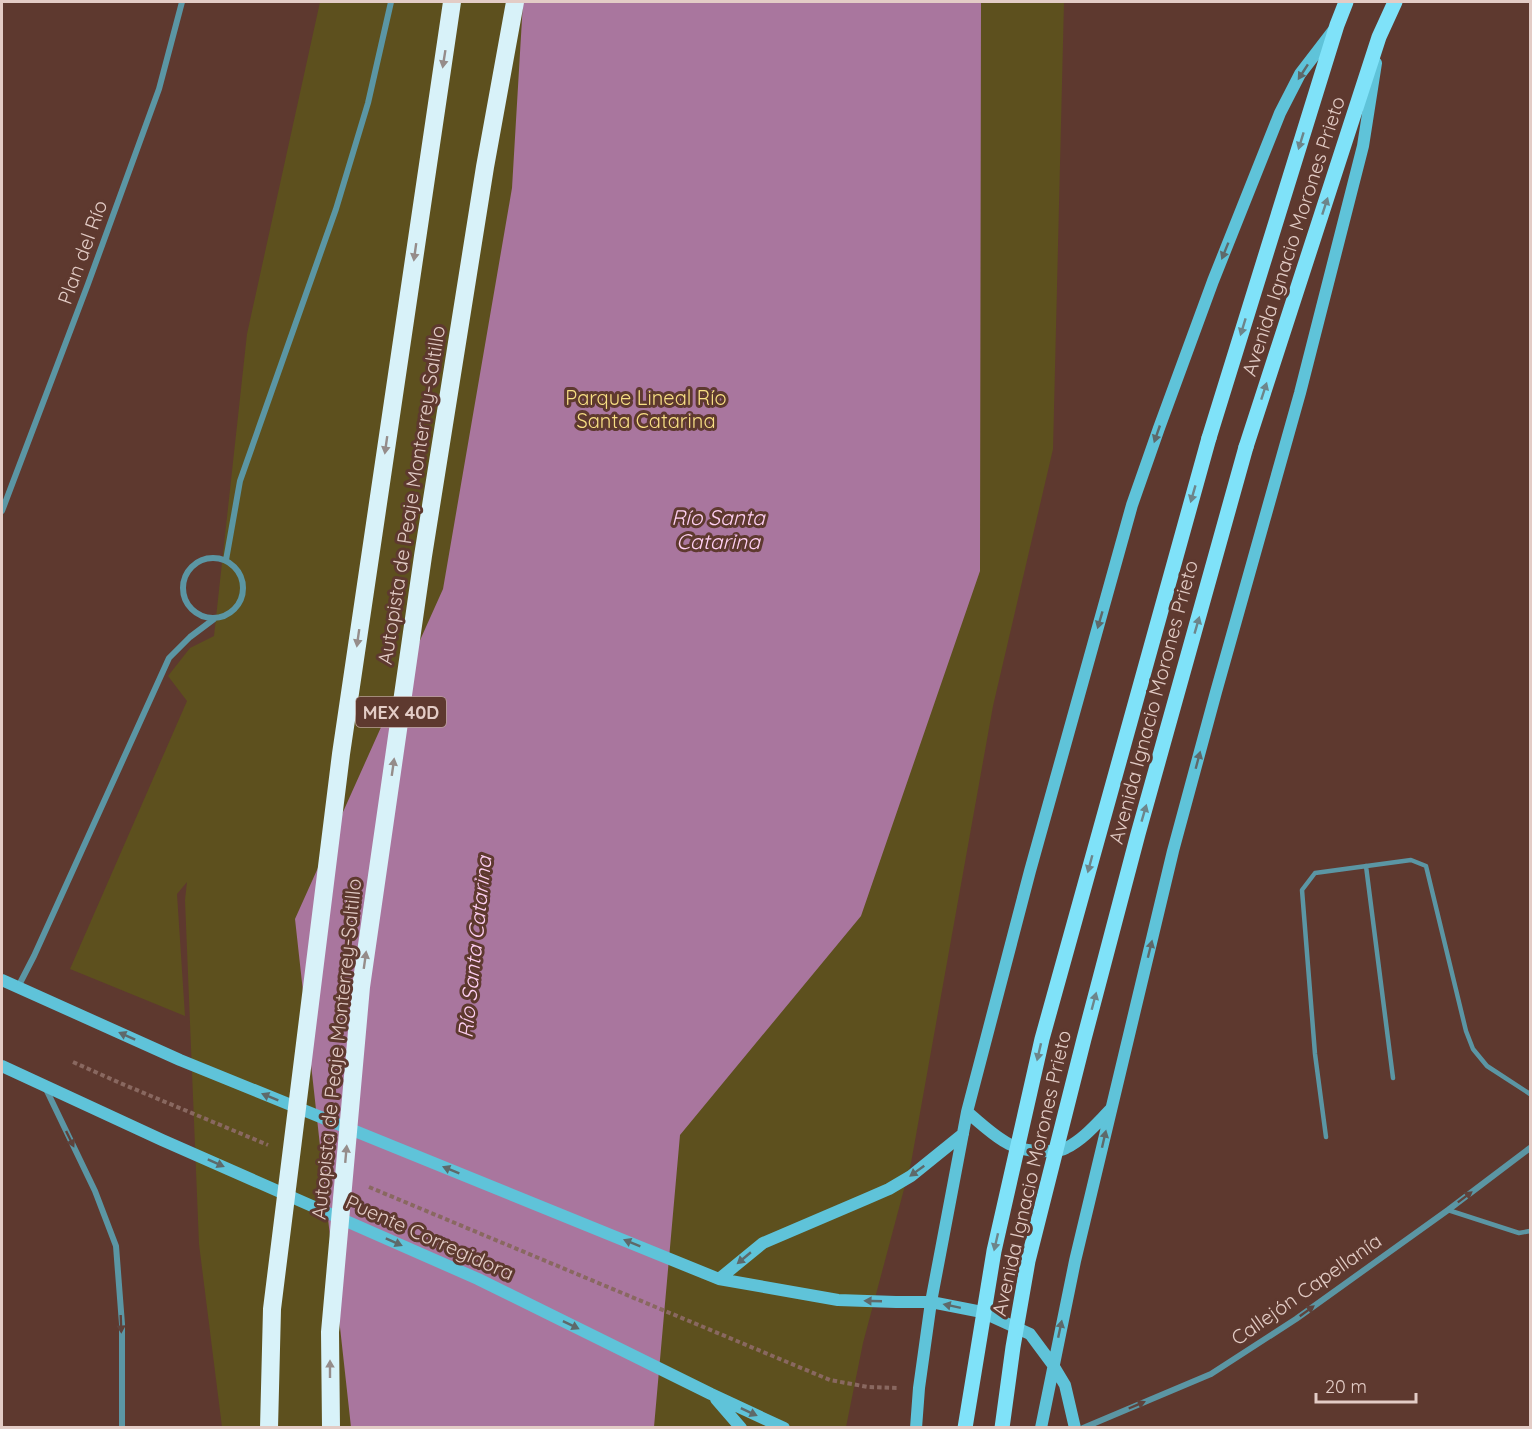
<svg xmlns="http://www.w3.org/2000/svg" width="1532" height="1429" font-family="Quicksand,sans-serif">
	<rect width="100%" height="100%" fill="#5e392f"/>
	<!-- green -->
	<path fill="#5d501e" d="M 320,2 L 1064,2 L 1053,449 L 993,706 L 911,1163 L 863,1343 L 846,1427 L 222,1427 L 199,1244 L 185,900 L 187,882 L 177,894 L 185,1016 L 70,969 L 187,701 L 168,676 L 190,648 L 214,636 L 247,334 Z"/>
	<!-- water -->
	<path fill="#a9769e" d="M 523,2 L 981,2 L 980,571 L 861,916 L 680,1135 L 654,1427 L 351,1427 L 295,919 L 443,589 L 512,188 Z"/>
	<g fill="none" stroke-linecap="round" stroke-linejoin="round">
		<!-- path -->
		<path stroke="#896860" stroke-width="4" stroke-dasharray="4.5 3" stroke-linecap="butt" d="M 73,1062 L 120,1083 L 268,1145
			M 369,1187 L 830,1380 L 868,1387 L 898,1388"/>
		<!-- lane -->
		<path stroke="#5b96a4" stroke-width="4.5" d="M 1366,866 L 1393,1078
			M 1326,1137 L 1315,1054 L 1302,890 L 1315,873 L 1411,860 L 1426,866 L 1466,1031 L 1473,1049 L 1487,1066 L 1530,1094
			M 1448,1210 L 1519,1233 L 1530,1231"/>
		<!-- street -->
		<path stroke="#5b96a4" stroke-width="6" d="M 2,511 L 88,284 L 159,89 L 182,2
			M183 588a30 30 0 1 1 60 0a30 30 0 1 1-60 0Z
			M 226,560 L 240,481 L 336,209 L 368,103 L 391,2
			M 18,987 L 34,956 L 169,658 L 190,637 L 214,619
			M 46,1089 L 95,1191 L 116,1246 L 122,1324 L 122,1428
			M 1083,1428 L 1211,1374 L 1296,1319 L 1448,1210 L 1530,1148"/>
		<!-- secondary -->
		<path stroke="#5fc3d9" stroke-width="12" d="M 2,980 L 180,1060 L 719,1279 L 838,1300 L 896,1302 L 931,1302 L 982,1312 L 1030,1334 L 1053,1365 L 1065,1385 L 1075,1428
			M 2,1066 L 162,1140 L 478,1279 L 711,1394 L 784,1428
			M 967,1112 C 995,1135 1009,1153 1048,1151 C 1054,1151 1061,1151 1066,1148 C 1084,1139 1097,1123 1111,1109
			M 719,1279 L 763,1243 L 866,1199 L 889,1189 L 911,1176 L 963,1134
			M 716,1399 L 741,1428
			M 916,1428 L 919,1388 L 931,1302 L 967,1112 L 1030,871 L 1132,505 L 1159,428 L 1213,281 L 1280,113 L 1300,74 L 1333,31
			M 1041,1428 L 1075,1261 L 1173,851 L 1216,692 L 1300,393 L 1363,146 L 1376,63"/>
		<!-- primary -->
		<path stroke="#7fe2f9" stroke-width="15" d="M 1209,438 L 1337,25 L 1346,2
			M 1246,447 L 1379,37 L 1395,2"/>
		<!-- primary-bridge -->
		<path stroke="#7fe2f9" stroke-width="15" d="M 965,1428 L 994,1251 L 1042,1039 L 1209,438
			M 1002,1428 L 1013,1347 L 1028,1261 L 1084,1039 L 1138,834 L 1246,447"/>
		<!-- highway-bridge -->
		<path stroke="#d8f2f9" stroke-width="18" d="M 269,1428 L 272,1309 L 341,754 L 452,2
			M 331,1428 L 330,1332 L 361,987 L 423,556 L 485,167 L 515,2"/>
	</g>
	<!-- one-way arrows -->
	<defs><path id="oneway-solid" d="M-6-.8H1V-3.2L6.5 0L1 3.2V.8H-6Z" transform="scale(1.5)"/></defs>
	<g fill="#958c8a">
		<use href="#oneway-solid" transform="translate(444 59) rotate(99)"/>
		<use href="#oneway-solid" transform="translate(415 252) rotate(98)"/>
		<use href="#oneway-solid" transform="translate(386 445) rotate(98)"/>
		<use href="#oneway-solid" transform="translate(358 638) rotate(98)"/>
		<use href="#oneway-solid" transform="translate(393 767) rotate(-82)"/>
		<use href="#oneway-solid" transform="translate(365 960) rotate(-82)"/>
		<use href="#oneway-solid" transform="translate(346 1154) rotate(-85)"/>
		<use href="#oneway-solid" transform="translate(330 1369) rotate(-90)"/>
	</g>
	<g fill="#5e696a">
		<use href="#oneway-solid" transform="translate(1303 72) rotate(123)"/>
		<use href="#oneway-solid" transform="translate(1225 251) rotate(112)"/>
		<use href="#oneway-solid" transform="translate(1157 434) rotate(109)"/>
		<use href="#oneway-solid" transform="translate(1100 620) rotate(106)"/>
		<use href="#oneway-solid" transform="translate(1198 760) rotate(-75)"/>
		<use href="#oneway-solid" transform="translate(1150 949) rotate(-76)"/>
		<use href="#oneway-solid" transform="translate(127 1036) rotate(-156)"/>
		<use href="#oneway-solid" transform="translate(270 1097) rotate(-158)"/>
		<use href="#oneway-solid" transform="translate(1104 1139) rotate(-77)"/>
		<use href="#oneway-solid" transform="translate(216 1163) rotate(24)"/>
		<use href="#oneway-solid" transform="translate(451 1170) rotate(-158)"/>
		<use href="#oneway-solid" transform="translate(917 1171) rotate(144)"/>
		<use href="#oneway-solid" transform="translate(394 1242) rotate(24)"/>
		<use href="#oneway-solid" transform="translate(632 1243) rotate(-158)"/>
		<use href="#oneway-solid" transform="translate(744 1258) rotate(140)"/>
		<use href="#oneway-solid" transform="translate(873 1301) rotate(-178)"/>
		<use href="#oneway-solid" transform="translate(952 1306) rotate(-168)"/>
		<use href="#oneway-solid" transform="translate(571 1325) rotate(26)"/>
		<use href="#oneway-solid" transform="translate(1060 1329) rotate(-78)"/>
		<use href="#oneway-solid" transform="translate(749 1412) rotate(25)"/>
	</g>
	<g fill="#6d858a">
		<use href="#oneway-solid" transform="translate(1301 141) rotate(107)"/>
		<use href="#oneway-solid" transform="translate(1325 206) rotate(-72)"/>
		<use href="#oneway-solid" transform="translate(1243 327) rotate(107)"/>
		<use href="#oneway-solid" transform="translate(1264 391) rotate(-72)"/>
		<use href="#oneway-solid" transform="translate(1193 494) rotate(106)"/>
		<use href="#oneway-solid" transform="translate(1197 625) rotate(-74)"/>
		<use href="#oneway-solid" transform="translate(1144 813) rotate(-74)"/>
		<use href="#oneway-solid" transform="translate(1090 864) rotate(105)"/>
		<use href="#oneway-solid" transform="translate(1094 1001) rotate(-75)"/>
		<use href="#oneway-solid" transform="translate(1039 1052) rotate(103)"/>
		<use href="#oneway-solid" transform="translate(996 1242) rotate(103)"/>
	</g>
	<g fill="#5e423b">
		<use href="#oneway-solid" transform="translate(70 1139) rotate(64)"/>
		<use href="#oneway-solid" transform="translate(1465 1197) rotate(-37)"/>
		<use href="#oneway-solid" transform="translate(1307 1311) rotate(-36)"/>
		<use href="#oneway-solid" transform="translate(121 1324) rotate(88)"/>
		<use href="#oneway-solid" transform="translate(1137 1405) rotate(-23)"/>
	</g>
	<g text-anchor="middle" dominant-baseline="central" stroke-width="6" stroke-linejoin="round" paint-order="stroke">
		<!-- shield labels -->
		<rect fill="#5e392f" stroke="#bba099" stroke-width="1.5" x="356" y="697" width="90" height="30" rx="4.5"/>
		<g font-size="18" font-weight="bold" fill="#e3ccc6">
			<text x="401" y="712">MEX 40D</text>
		</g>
		<!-- street labels -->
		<g font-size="20" fill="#e3ccc6" stroke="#5e392f">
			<text transform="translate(1293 236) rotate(-72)">Avenida Ignacio Morones Prieto</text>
			<text transform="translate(82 252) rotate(-70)">Plan del Río</text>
			<text transform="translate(411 495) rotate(-81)">Autopista de Peaje Monterrey-Saltillo</text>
			<text transform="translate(1153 702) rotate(-75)">Avenida Ignacio Morones Prieto</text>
			<text transform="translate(336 1049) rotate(-84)">Autopista de Peaje Monterrey-Saltillo</text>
			<text transform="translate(1031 1173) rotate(-77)">Avenida Ignacio Morones Prieto</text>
			<text transform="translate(430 1237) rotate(24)">Puente Corregidora</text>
			<text transform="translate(1306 1289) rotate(-35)">Callejón Capellanía</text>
		</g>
		<!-- park labels -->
		<g font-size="20" fill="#f8df84" stroke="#5e392f">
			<text x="646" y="397">Parque Lineal Río<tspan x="646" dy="23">Santa Catarina</tspan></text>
		</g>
		<!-- water labels -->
		<g font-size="21" font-style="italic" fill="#ffd0f3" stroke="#5e392f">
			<text x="718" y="517">Río Santa<tspan x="718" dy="24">Catarina</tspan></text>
			<text transform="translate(474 947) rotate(-84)">Río Santa Catarina</text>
		</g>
	</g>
	<!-- border -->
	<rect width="1532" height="1429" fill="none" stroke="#e3ccc6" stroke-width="6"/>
	<!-- scale -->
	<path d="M1316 1393v9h100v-9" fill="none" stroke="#e3ccc6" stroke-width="3"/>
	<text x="1325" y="1393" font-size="18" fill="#e3ccc6" stroke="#5e392f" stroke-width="4.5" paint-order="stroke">20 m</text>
</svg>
